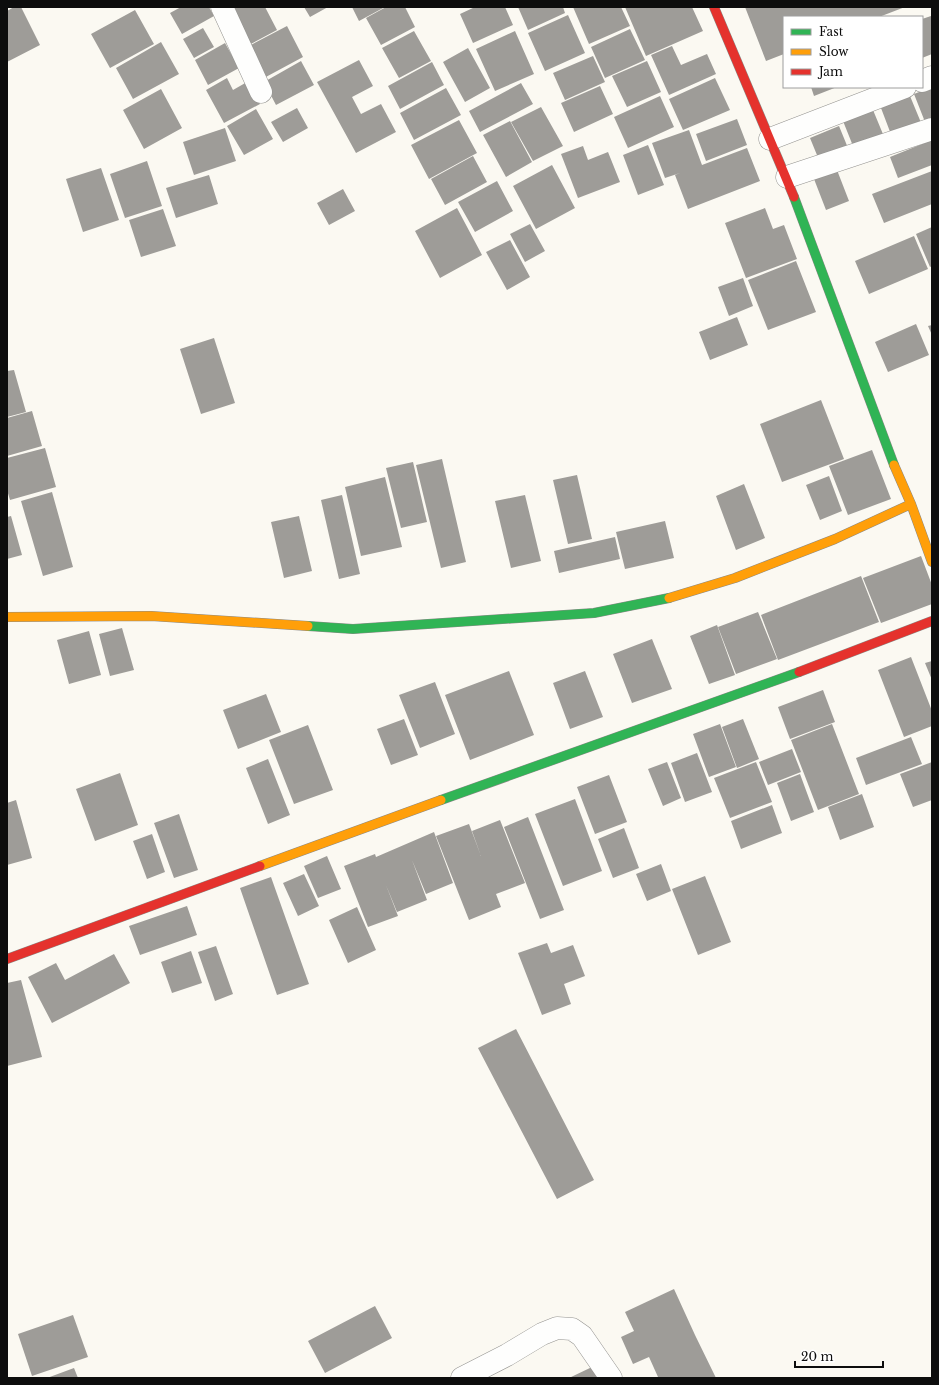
<svg xmlns="http://www.w3.org/2000/svg" width="939" height="1385" font-family="'Libre Baskerville',serif">
	<rect width="100%" height="100%" fill="#fbf9f2"/>
	<!-- building -->
	<path fill="#9e9c98" d="M 14,7 L 21,7 L 40,45 L 7,62 L 7,11 Z
		M 181,7 L 209,7 L 214,16 L 182,34 L 170,13 Z
		M 227,7 L 265,7 L 277,30 L 247,46 Z
		M 304,7 L 328,7 L 310,17 Z
		M 352,7 L 385,7 L 359,21 Z
		M 386,7 L 405,7 L 415,27 L 381,45 L 366,18 Z
		M 475,7 L 505,7 L 513,25 L 473,43 L 460,14 Z
		M 518,7 L 563,7 L 565,13 L 528,30 Z
		M 573,7 L 621,7 L 630,26 L 589,44 Z
		M 625,7 L 692,7 L 703,31 L 646,56 Z
		M 745,7 L 905,7 L 879,17 L 784,17 L 784,54 L 766,61 Z
		M 135,10 L 154,44 L 110,68 L 91,34 Z
		M 568,15 L 585,53 L 545,71 L 528,33 Z
		M 931,16 L 932,54 L 922,58 L 922,19 Z
		M 287,26 L 303,57 L 264,78 L 247,47 Z
		M 203,28 L 214,47 L 194,58 L 183,39 Z
		M 630,29 L 645,60 L 605,78 L 591,47 Z
		M 414,31 L 431,61 L 399,78 L 382,48 Z
		M 515,31 L 534,74 L 495,91 L 476,49 Z
		M 161,42 L 179,74 L 133,99 L 116,68 Z
		M 225,43 L 239,68 L 208,85 L 195,60 Z
		M 672,46 L 681,65 L 707,54 L 716,74 L 669,95 L 651,55 Z
		M 468,48 L 490,88 L 465,102 L 443,62 Z
		M 593,56 L 605,82 L 565,100 L 553,73 Z
		M 359,60 L 373,86 L 352,97 L 361,114 L 381,104 L 396,132 L 356,153 L 317,82 Z
		M 301,61 L 314,85 L 276,105 L 264,82 Z
		M 647,61 L 661,92 L 627,107 L 612,76 Z
		M 432,62 L 444,85 L 400,109 L 388,86 Z
		M 227,78 L 233,90 L 247,82 L 260,104 L 224,123 L 206,90 Z
		M 715,78 L 730,110 L 683,130 L 669,99 Z
		M 521,83 L 533,104 L 480,132 L 469,111 Z
		M 600,86 L 613,114 L 574,132 L 561,103 Z
		M 811,87 L 837,87 L 814,96 Z
		M 932,87 L 932,125 L 927,127 L 914,94 Z
		M 446,88 L 461,115 L 414,140 L 400,113 Z
		M 161,89 L 182,128 L 144,149 L 123,110 Z
		M 660,96 L 674,127 L 628,148 L 614,117 Z
		M 910,96 L 922,125 L 892,137 L 881,108 Z
		M 541,107 L 563,146 L 533,161 L 511,122 Z
		M 297,108 L 308,128 L 283,142 L 271,122 Z
		M 256,109 L 273,139 L 244,155 L 227,126 Z
		M 873,110 L 885,139 L 855,151 L 843,121 Z
		M 737,119 L 747,145 L 706,161 L 696,134 Z
		M 459,120 L 477,153 L 429,179 L 411,145 Z
		M 510,121 L 532,162 L 506,177 L 483,135 Z
		M 839,126 L 848,148 L 819,160 L 810,138 Z
		M 225,128 L 236,161 L 194,175 L 183,142 Z
		M 689,130 L 702,165 L 747,148 L 760,181 L 688,209 L 675,175 L 680,173 L 665,178 L 652,143 Z
		M 932,140 L 932,165 L 898,178 L 890,157 Z
		M 648,145 L 664,185 L 638,195 L 623,155 Z
		M 583,146 L 588,160 L 608,152 L 620,182 L 578,198 L 561,154 Z
		M 473,156 L 487,182 L 445,205 L 431,179 Z
		M 147,161 L 162,206 L 125,218 L 110,174 Z
		M 552,165 L 575,208 L 536,229 L 513,186 Z
		M 101,168 L 119,220 L 83,232 L 66,179 Z
		M 837,170 L 849,201 L 826,210 L 814,179 Z
		M 932,171 L 932,204 L 884,223 L 872,194 Z
		M 209,175 L 218,204 L 176,218 L 166,188 Z
		M 497,181 L 513,211 L 475,232 L 458,202 Z
		M 343,189 L 355,211 L 329,225 L 317,203 Z
		M 457,208 L 482,255 L 440,278 L 415,231 Z
		M 765,208 L 773,229 L 784,225 L 797,259 L 746,278 L 725,223 Z
		M 163,209 L 176,246 L 141,257 L 129,220 Z
		M 530,224 L 545,251 L 525,262 L 510,234 Z
		M 932,227 L 932,266 L 930,267 L 916,234 Z
		M 914,236 L 928,269 L 869,294 L 855,261 Z
		M 510,240 L 530,277 L 507,290 L 486,252 Z
		M 796,261 L 816,312 L 768,330 L 748,280 Z
		M 743,278 L 753,306 L 729,316 L 718,287 Z
		M 737,317 L 748,345 L 710,360 L 699,332 Z
		M 916,324 L 929,355 L 888,372 L 875,342 Z
		M 932,325 L 932,335 L 928,326 Z
		M 214,338 L 235,403 L 201,414 L 180,349 Z
		M 14,370 L 26,412 L 7,417 L 7,371 Z
		M 821,400 L 844,459 L 782,482 L 760,424 Z
		M 32,411 L 42,446 L 7,456 L 7,418 Z
		M 45,448 L 56,487 L 10,500 L 7,490 L 7,458 Z
		M 872,450 L 891,499 L 848,515 L 829,466 Z
		M 442,459 L 466,562 L 441,568 L 416,465 Z
		M 413,462 L 427,522 L 401,528 L 386,468 Z
		M 577,475 L 592,539 L 568,544 L 553,480 Z
		M 829,476 L 842,511 L 820,520 L 806,485 Z
		M 385,477 L 402,547 L 361,556 L 345,487 Z
		M 744,484 L 765,538 L 736,550 L 716,496 Z
		M 52,492 L 73,567 L 43,576 L 21,501 Z
		M 342,495 L 360,574 L 339,579 L 321,500 Z
		M 525,495 L 541,561 L 511,568 L 495,501 Z
		M 11,516 L 22,555 L 7,559 L 7,517 Z
		M 299,516 L 312,571 L 284,578 L 271,522 Z
		M 665,521 L 674,558 L 625,569 L 616,532 Z
		M 615,537 L 620,559 L 559,573 L 554,551 Z
		M 921,556 L 932,585 L 932,604 L 881,623 L 863,578 Z
		M 861,576 L 879,622 L 778,660 L 761,615 Z
		M 758,612 L 777,659 L 736,674 L 718,627 Z
		M 717,625 L 735,675 L 709,684 L 690,636 Z
		M 122,628 L 134,670 L 110,676 L 99,634 Z
		M 89,631 L 101,675 L 69,684 L 57,640 Z
		M 652,639 L 672,689 L 632,703 L 613,654 Z
		M 911,657 L 932,711 L 932,726 L 904,737 L 878,670 Z
		M 932,661 L 932,680 L 925,663 Z
		M 509,671 L 534,735 L 470,760 L 445,695 Z
		M 585,671 L 603,717 L 570,729 L 553,683 Z
		M 435,682 L 455,734 L 420,748 L 399,695 Z
		M 823,690 L 835,722 L 790,739 L 778,707 Z
		M 266,694 L 281,732 L 238,749 L 223,710 Z
		M 404,719 L 418,755 L 391,765 L 377,729 Z
		M 743,719 L 759,759 L 737,768 L 722,727 Z
		M 720,724 L 736,767 L 709,777 L 693,734 Z
		M 832,724 L 859,794 L 818,810 L 791,740 Z
		M 308,725 L 333,790 L 294,804 L 269,740 Z
		M 911,737 L 922,764 L 866,785 L 856,758 Z
		M 792,749 L 801,772 L 768,785 L 759,762 Z
		M 697,753 L 712,792 L 685,802 L 671,763 Z
		M 268,759 L 290,815 L 268,824 L 246,768 Z
		M 667,762 L 681,798 L 663,806 L 648,769 Z
		M 756,762 L 772,802 L 730,818 L 714,778 Z
		M 932,762 L 932,800 L 913,807 L 900,774 Z
		M 120,773 L 138,825 L 95,841 L 76,789 Z
		M 800,774 L 814,812 L 791,821 L 777,783 Z
		M 609,775 L 627,822 L 595,834 L 577,787 Z
		M 862,794 L 874,827 L 840,840 L 828,807 Z
		M 575,799 L 602,871 L 563,886 L 535,814 Z
		M 16,800 L 32,858 L 7,865 L 7,803 Z
		M 772,805 L 782,833 L 741,849 L 731,821 Z
		M 179,814 L 198,870 L 174,878 L 154,823 Z
		M 528,817 L 564,910 L 540,919 L 504,827 Z
		M 500,820 L 525,883 L 496,894 L 501,907 L 469,920 L 436,836 L 469,824 L 481,856 L 472,831 Z
		M 624,828 L 639,868 L 613,878 L 598,839 Z
		M 434,832 L 453,883 L 426,894 L 412,860 L 427,900 L 397,912 L 386,885 L 398,916 L 368,927 L 344,866 L 375,854 L 376,857 Z
		M 152,834 L 165,872 L 147,879 L 133,841 Z
		M 327,856 L 341,889 L 318,898 L 304,866 Z
		M 661,864 L 671,891 L 647,901 L 636,874 Z
		M 304,874 L 319,906 L 298,916 L 283,883 Z
		M 705,876 L 731,942 L 698,955 L 672,889 Z
		M 271,877 L 309,984 L 277,995 L 240,888 Z
		M 187,906 L 197,935 L 140,955 L 129,926 Z
		M 357,907 L 376,950 L 348,963 L 329,920 Z
		M 547,943 L 551,953 L 573,945 L 585,976 L 564,984 L 571,1004 L 542,1015 L 518,953 Z
		M 216,946 L 233,994 L 215,1001 L 198,952 Z
		M 191,951 L 202,983 L 172,993 L 161,962 Z
		M 114,954 L 130,983 L 52,1023 L 28,977 L 56,963 L 65,980 Z
		M 21,980 L 42,1057 L 7,1066 L 7,983 Z
		M 516,1029 L 594,1180 L 557,1199 L 478,1048 Z
		M 674,1289 L 695,1335 L 716,1378 L 655,1378 L 658,1377 L 649,1357 L 633,1364 L 621,1337 L 634,1331 L 625,1312 Z
		M 375,1306 L 392,1338 L 325,1373 L 308,1341 Z
		M 73,1315 L 88,1357 L 32,1376 L 18,1334 Z
		M 592,1367 L 598,1378 L 569,1378 Z
		M 74,1368 L 78,1378 L 47,1378 Z"/>
	<g fill="none" stroke-linecap="round" stroke-linejoin="round">
		<!-- street casing -->
		<g stroke="#949390" stroke-width="23">
			<path id="street" d="M 222,7 L 261,92
				M 922,81 L 932,77
				M 770,139 L 905,87
				M 787,177 L 932,129
				M 462,1378 L 507,1355 L 542,1334 L 557,1328 L 572,1329 L 582,1336 L 611,1378"/>
		</g>
		<!-- fast casing -->
		<g stroke="#8b8a87" stroke-width="10">
			<path id="fast" d="M 794,197 L 894,465
				M 308,626 L 353,629 L 594,613 L 669,598
				M 441,800 L 799,672"/>
		</g>
		<!-- slow casing -->
		<g stroke="#8b8a87" stroke-width="10">
			<path id="slow" d="M 894,465 L 911,504 L 932,562
				M 669,598 L 735,578 L 835,539 L 911,504
				M 7,617 L 151,616 L 308,626
				M 260,866 L 441,800"/>
		</g>
		<!-- jam casing -->
		<g stroke="#8b8a87" stroke-width="10">
			<path id="jam" d="M 714,7 L 794,197
				M 799,672 L 932,621
				M 7,959 L 260,866"/>
		</g>
		<!-- street -->
		<use href="#street" stroke="#fefefd" stroke-width="22"/>
		<!-- fast -->
		<use href="#fast" stroke="#30b455" stroke-width="9"/>
		<!-- slow -->
		<use href="#slow" stroke="#ff9f0a" stroke-width="9"/>
		<!-- jam -->
		<use href="#jam" stroke="#e5322d" stroke-width="9"/>
	</g>
	<!-- border -->
	<rect width="939" height="1385" fill="none" stroke="#0d0d0d" stroke-width="16"/>
	<!-- legend -->
	<rect x="783" y="16" width="140" height="72" fill="#ffffff" stroke="#9e9e9e"/>
	<rect x="791" y="29" width="20" height="6" fill="#30b455" stroke="#9e9e9e"/>
	<text x="819" y="36" font-size="12" fill="#0d0d0d">Fast</text>
	<rect x="791" y="49" width="20" height="6" fill="#ff9f0a" stroke="#9e9e9e"/>
	<text x="819" y="56" font-size="12" fill="#0d0d0d">Slow</text>
	<rect x="791" y="69" width="20" height="6" fill="#e5322d" stroke="#9e9e9e"/>
	<text x="819" y="76" font-size="12" fill="#0d0d0d">Jam</text>
	<!-- scale -->
	<path d="M795 1361v6h88v-6" fill="none" stroke="#0d0d0d" stroke-width="2"/>
	<text x="801" y="1361" font-size="12" fill="#0d0d0d" stroke="#ffffff" stroke-width="3" paint-order="stroke">20 m</text>
</svg>
